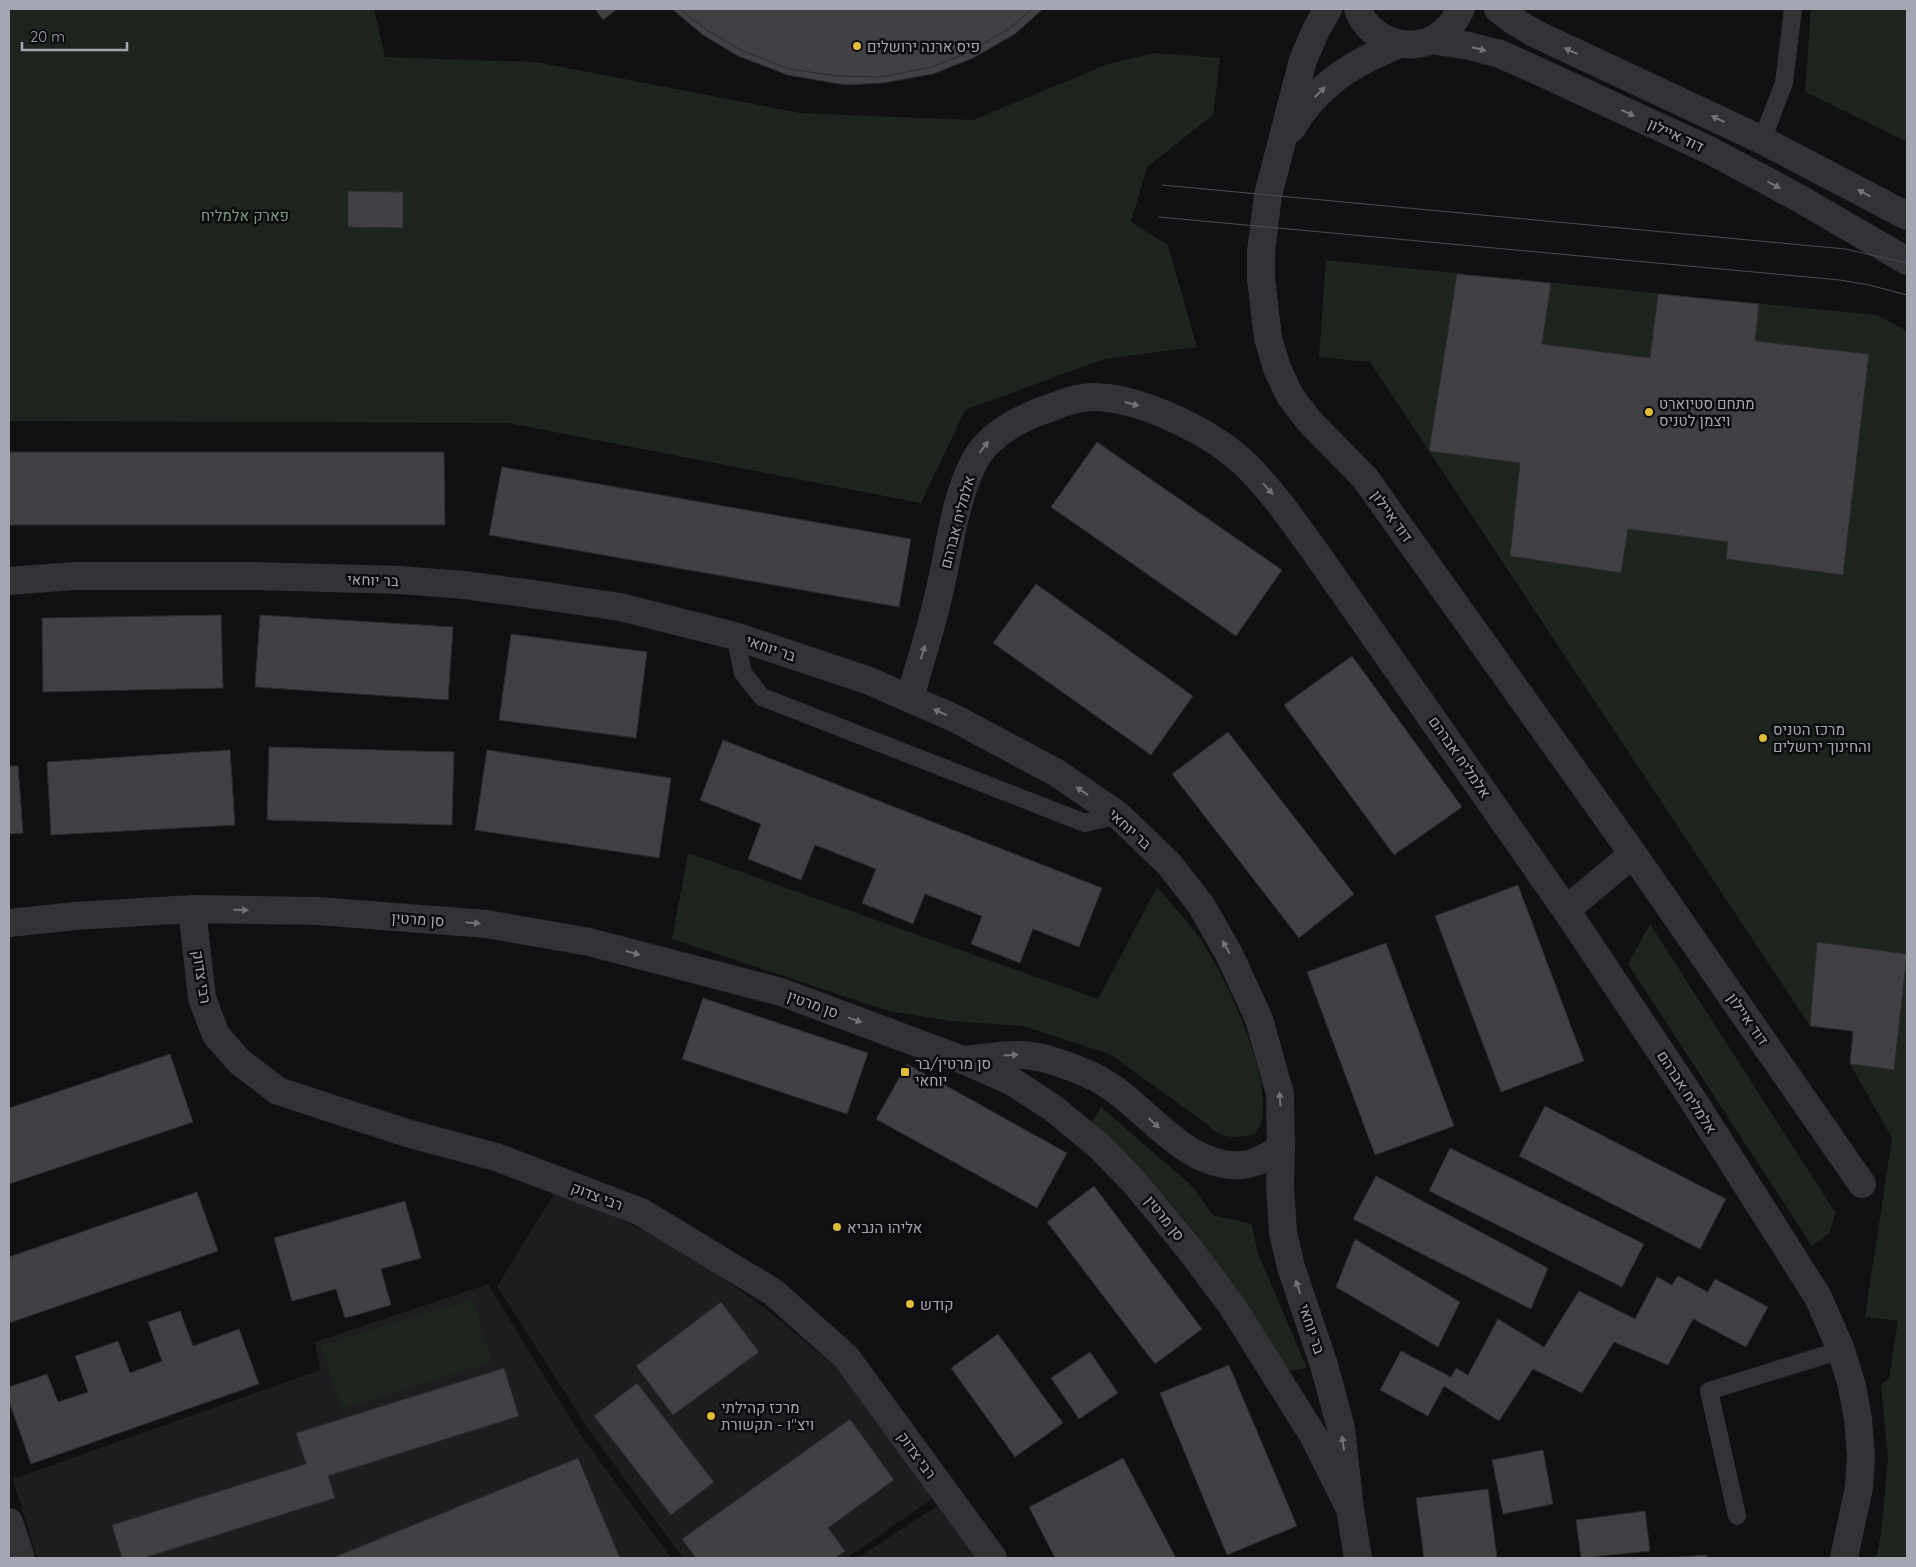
<svg xmlns="http://www.w3.org/2000/svg" width="1916" height="1567" font-family="Quicksand,Heebo,sans-serif">
	<rect width="100%" height="100%" fill="#111113"/>
	<!-- built -->
	<path fill="#1e1d1f" d="M 556,1191 L 681,1247 L 771,1313 L 844,1374 L 933,1498 L 847,1558 L 683,1558 L 591,1433 L 497,1286 Z
		M 488,1284 L 577,1430 L 671,1558 L 37,1558 L 13,1479 L 320,1370 L 315,1342 Z
		M 937,1506 L 976,1558 L 858,1558 Z"/>
	<!-- green -->
	<path fill="#1e251f" d="M 9,9 L 374,9 L 385,57 L 536,62 L 800,113 L 973,120 L 1108,64 L 1155,53 L 1220,58 L 1213,115 L 1147,167 L 1131,222 L 1168,245 L 1197,347 L 1104,359 L 965,410 L 921,503 L 508,423 L 9,421 Z
		M 1811,9 L 1907,9 L 1907,142 L 1805,92 Z
		M 1326,260 L 1876,315 L 1907,331 L 1907,1558 L 1876,1558 L 1881,1533 L 1888,1459 L 1881,1385 L 1889,1378 L 1898,1321 L 1865,1317 L 1892,1138 L 1850,1064 L 1853,1032 L 1810,1026 L 1370,362 L 1319,357 Z
		M 688,853 L 1098,999 L 1157,887 C 1171,904 1187,920 1199,937 C 1226,976 1271,1074 1262,1120 C 1261,1125 1257,1130 1255,1134 C 1231,1139 1222,1139 1204,1122 L 1110,1054 L 1023,1026 L 951,1021 L 888,1011 L 672,939 Z
		M 1650,924 L 1835,1212 L 1830,1233 L 1812,1246 L 1628,964 Z
		M 1101,1107 L 1192,1186 L 1213,1215 L 1252,1224 L 1257,1251 L 1307,1368 L 1287,1371 L 1197,1235 L 1147,1175 L 1091,1124 Z
		M 473,1299 L 492,1362 L 341,1409 L 321,1345 Z"/>
	<!-- building -->
	<path fill="#414145" stroke="#2c2b2e" d="M 595,9 L 617,9 L 603,20 Z
		M 672,9 L 1043,9 L 1015,34 L 973,58 L 933,74 L 883,83 L 845,85 L 788,75 L 738,56 L 703,35 Z
		M 680,9 L 1032,9 L 1010,28 L 970,52 L 931,67 L 882,77 L 838,76 L 789,69 L 741,50 L 707,30 Z
		M 348,191 L 403,192 L 403,228 L 348,227 Z
		M 1457,274 L 1551,283 L 1542,344 L 1650,358 L 1658,294 L 1759,304 L 1755,341 L 1869,354 L 1843,575 L 1726,559 L 1728,542 L 1628,529 L 1621,573 L 1510,556 L 1520,463 L 1429,451 Z
		M 1097,442 L 1282,570 L 1236,636 L 1051,507 Z
		M 9,452 L 444,452 L 445,525 L 9,525 Z
		M 502,467 L 911,539 L 899,607 L 489,535 Z
		M 1036,584 L 1193,696 L 1151,755 L 993,643 Z
		M 221,615 L 223,688 L 43,692 L 42,618 Z
		M 260,615 L 453,627 L 448,700 L 255,687 Z
		M 511,634 L 647,652 L 636,738 L 499,720 Z
		M 1352,656 L 1462,807 L 1394,855 L 1284,705 Z
		M 1228,732 L 1354,894 L 1299,938 L 1172,774 Z
		M 723,740 L 1102,888 L 1079,947 L 1033,929 L 1020,963 L 971,944 L 982,916 L 925,894 L 913,924 L 862,903 L 876,869 L 815,845 L 801,880 L 748,859 L 761,824 L 700,800 Z
		M 269,747 L 454,752 L 452,825 L 267,820 Z
		M 230,750 L 235,825 L 51,835 L 47,762 Z
		M 487,750 L 671,778 L 659,858 L 475,830 Z
		M 9,766 L 18,766 L 23,833 L 9,834 Z
		M 1518,885 L 1584,1061 L 1501,1092 L 1435,916 Z
		M 1817,942 L 1907,954 L 1894,1070 L 1850,1064 L 1853,1031 L 1810,1026 Z
		M 1386,943 L 1454,1126 L 1375,1155 L 1307,972 Z
		M 703,998 L 868,1053 L 847,1114 L 682,1059 Z
		M 170,1054 L 193,1122 L 9,1184 L 9,1108 Z
		M 907,1064 L 1067,1153 L 1037,1208 L 876,1119 Z
		M 1545,1106 L 1726,1199 L 1700,1249 L 1519,1156 Z
		M 1450,1148 L 1644,1244 L 1622,1287 L 1429,1191 Z
		M 1376,1176 L 1548,1268 L 1531,1309 L 1353,1219 Z
		M 1094,1186 L 1202,1329 L 1155,1364 L 1047,1222 Z
		M 197,1192 L 218,1251 L 9,1323 L 9,1257 Z
		M 405,1201 L 421,1258 L 381,1269 L 391,1305 L 345,1318 L 336,1289 L 292,1301 L 274,1238 Z
		M 1355,1239 L 1460,1302 L 1438,1347 L 1336,1287 Z
		M 1678,1276 L 1708,1292 L 1715,1279 L 1768,1307 L 1746,1347 L 1693,1319 L 1668,1365 L 1614,1342 L 1582,1393 L 1533,1369 L 1499,1421 L 1444,1386 L 1428,1416 L 1380,1390 L 1401,1351 L 1451,1377 L 1456,1368 L 1468,1375 L 1498,1319 L 1544,1347 L 1579,1291 L 1635,1319 L 1657,1277 L 1672,1285 Z
		M 721,1302 L 759,1352 L 673,1415 L 636,1366 Z
		M 180,1311 L 193,1346 L 239,1329 L 259,1384 L 31,1464 L 9,1401 L 9,1387 L 47,1374 L 58,1402 L 88,1392 L 75,1356 L 118,1341 L 130,1373 L 162,1361 L 148,1322 Z
		M 998,1334 L 1063,1423 L 1015,1457 L 951,1368 Z
		M 1090,1352 L 1118,1393 L 1079,1419 L 1051,1378 Z
		M 1229,1365 L 1297,1526 L 1227,1555 L 1160,1393 Z
		M 504,1368 L 519,1416 L 328,1476 L 335,1498 L 144,1558 L 122,1558 L 112,1525 L 306,1464 L 296,1433 Z
		M 637,1383 L 714,1482 L 671,1515 L 594,1416 Z
		M 850,1419 L 894,1480 L 828,1528 L 845,1551 L 835,1558 L 696,1558 L 682,1539 Z
		M 1543,1450 L 1553,1504 L 1503,1514 L 1492,1460 Z
		M 578,1458 L 620,1558 L 332,1558 Z
		M 1123,1458 L 1176,1558 L 1055,1558 L 1029,1507 Z
		M 1488,1489 L 1497,1558 L 1424,1558 L 1416,1498 Z
		M 1645,1511 L 1650,1551 L 1581,1558 L 1576,1520 Z
		M 1707,1555 L 1707,1558 L 1661,1558 Z"/>
	<g fill="none" stroke-linecap="round" stroke-linejoin="round">
		<!-- service -->
		<path stroke="#333337" stroke-width="18" d="M 1762,140 L 1784,83 L 1793,9
			M 735,636 L 743,673 L 762,697 L 1085,823 L 1118,815
			M 1737,1516 L 1709,1391 L 1841,1350"/>
		<!-- minor -->
		<path stroke="#333337" stroke-width="28" d="M 1328,9 L 1316,30 L 1303,60 L 1268,195 L 1261,252 L 1261,279 L 1268,338 L 1277,368 L 1290,396 L 1310,422 L 1365,478 L 1633,854 L 1862,1184
			M 1291,129 C 1318,84 1352,63 1400,44
			M 9,581 L 75,576 L 254,576 L 400,580 L 464,585 L 525,593 L 620,607 L 735,636 L 867,680 L 954,718 L 1057,773 L 1118,815 L 1169,864 L 1201,905 L 1229,954 L 1259,1019 L 1280,1094 L 1281,1148 L 1280,1185 L 1283,1233 L 1291,1267 L 1324,1365 L 1341,1428 L 1350,1509
			M 910,698 C 920,662 932,626 940,589 C 950,547 954,501 974,462 C 987,436 1015,421 1041,411 C 1058,405 1078,396 1096,397 C 1144,399 1214,433 1248,467 C 1273,492 1293,521 1314,550 L 1566,910 L 1691,1097 L 1818,1297 L 1841,1350 L 1852,1386 L 1858,1419 L 1861,1456 L 1859,1487 L 1844,1558
			M 192,909 L 202,998 L 216,1035 L 240,1062 L 278,1091 L 407,1133 L 496,1157 L 641,1212 L 773,1292 L 846,1357 L 993,1558
			M 1566,910 L 1633,854
			M 9,923 L 75,916 L 192,909 L 317,911 L 487,924 L 589,942 L 781,992 L 963,1060 L 1013,1082 L 1053,1108 L 1099,1146 L 1135,1183 L 1188,1247 L 1232,1306 L 1313,1435 L 1350,1509 L 1358,1558
			M 964,1060 C 982,1058 1000,1055 1017,1055 C 1039,1054 1070,1066 1090,1075 C 1143,1098 1180,1170 1243,1165 C 1257,1163 1270,1155 1281,1148
			M 9,1522 L 21,1558"/>
		<!-- tertiary -->
		<path stroke="#333337" stroke-width="28" d="M 1358,9 C 1369,43 1418,57 1445,31 C 1452,25 1457,17 1461,9
			M 1498,9 L 1511,19 L 1534,33 L 1762,140 L 1907,216
			M 1431,40 L 1469,46 L 1500,54 L 1538,71 L 1709,150 L 1797,197 L 1907,261"/>
		<!-- tram -->
		<path stroke="#4c4d52" stroke-width="1" d="M 1162,185 L 1845,249 L 1907,263
			M 1159,217 L 1840,280 L 1869,285 L 1907,295"/>
	</g>
	<!-- one-way arrows -->
	<defs><path id="oneway-solid" d="M-6-.8H1V-3.2L6.5 0L1 3.2V.8H-6Z" transform="scale(1.25)"/></defs>
	<g fill="#71737b">
		<use href="#oneway-solid" transform="translate(1479 49) rotate(14)"/>
		<use href="#oneway-solid" transform="translate(1571 51) rotate(-155)"/>
		<use href="#oneway-solid" transform="translate(1320 92) rotate(-45)"/>
		<use href="#oneway-solid" transform="translate(1628 113) rotate(25)"/>
		<use href="#oneway-solid" transform="translate(1718 119) rotate(-155)"/>
		<use href="#oneway-solid" transform="translate(1774 185) rotate(28)"/>
		<use href="#oneway-solid" transform="translate(1864 193) rotate(-152)"/>
		<use href="#oneway-solid" transform="translate(1132 404) rotate(15)"/>
		<use href="#oneway-solid" transform="translate(984 447) rotate(-52)"/>
		<use href="#oneway-solid" transform="translate(1268 489) rotate(48)"/>
		<use href="#oneway-solid" transform="translate(923 652) rotate(-74)"/>
		<use href="#oneway-solid" transform="translate(940 712) rotate(-156)"/>
		<use href="#oneway-solid" transform="translate(1082 791) rotate(-146)"/>
		<use href="#oneway-solid" transform="translate(241 910) rotate(1)"/>
		<use href="#oneway-solid" transform="translate(473 923) rotate(4)"/>
		<use href="#oneway-solid" transform="translate(1226 947) rotate(-120)"/>
		<use href="#oneway-solid" transform="translate(633 953) rotate(15)"/>
		<use href="#oneway-solid" transform="translate(855 1020) rotate(20)"/>
		<use href="#oneway-solid" transform="translate(1011 1055) rotate(-4)"/>
		<use href="#oneway-solid" transform="translate(1280 1099) rotate(-94)"/>
		<use href="#oneway-solid" transform="translate(1154 1123) rotate(42)"/>
		<use href="#oneway-solid" transform="translate(1298 1287) rotate(-109)"/>
		<use href="#oneway-solid" transform="translate(1343 1443) rotate(-98)"/>
	</g>
	<!-- markers -->
	<g fill="#e1bc3b" stroke="#0c0c0e" stroke-width="2">
		<circle cx="857" cy="46" r="5"/>
		<circle cx="1649" cy="412" r="5"/>
		<circle cx="1763" cy="738" r="5"/>
		<rect x="900" y="1067" width="10" height="10" rx="2.5"/>
		<circle cx="837" cy="1227" r="5"/>
		<circle cx="910" cy="1304" r="5"/>
		<circle cx="711" cy="1416" r="5"/>
	</g>
	<g text-anchor="middle" dominant-baseline="central" stroke-width="5" stroke-linejoin="round" paint-order="stroke">
		<!-- poi labels -->
		<g font-size="15" fill="#a4a7b2" stroke="#0c0c0e" text-anchor="start">
			<text x="867" y="46">פיס ארנה ירושלים</text>
			<text x="1659" y="403">מתחם סטיוארט<tspan x="1659" dy="17">ויצמן לטניס</tspan></text>
			<text x="1773" y="729">מרכז הטניס<tspan x="1773" dy="17">והחינוך ירושלים</tspan></text>
			<text x="915" y="1063">סן מרטין/בר<tspan x="915" dy="17">יוחאי</tspan></text>
			<text x="847" y="1227">אליהו הנביא</text>
			<text x="920" y="1304">קודש</text>
			<text x="721" y="1407">מרכז קהילתי<tspan x="721" dy="17">ויצ"ו - תקשורת</tspan></text>
		</g>
		<!-- street labels -->
		<g font-size="15" fill="#a4a7b2" stroke="#0c0c0e">
			<text transform="translate(1676 135) rotate(25)">דוד איילון</text>
			<text transform="translate(1392 516) rotate(54)">דוד איילון</text>
			<text transform="translate(957 522) rotate(-75)">אלמליח אברהם</text>
			<text transform="translate(373 580) rotate(2)">בר יוחאי</text>
			<text transform="translate(771 648) rotate(19)">בר יוחאי</text>
			<text transform="translate(1460 757) rotate(55)">אלמליח אברהם</text>
			<text transform="translate(1130 829) rotate(42)">בר יוחאי</text>
			<text transform="translate(418 919) rotate(4)">סן מרטין</text>
			<text transform="translate(202 977) rotate(81)">רבי צדוק</text>
			<text transform="translate(813 1004) rotate(20)">סן מרטין</text>
			<text transform="translate(1748 1019) rotate(55)">דוד איילון</text>
			<text transform="translate(1687 1092) rotate(57)">אלמליח אברהם</text>
			<text transform="translate(597 1196) rotate(21)">רבי צדוק</text>
			<text transform="translate(1165 1218) rotate(51)">סן מרטין</text>
			<text transform="translate(1312 1329) rotate(71)">בר יוחאי</text>
			<text transform="translate(917 1455) rotate(54)">רבי צדוק</text>
		</g>
		<!-- park labels -->
		<g font-size="15" fill="#7c9c82" stroke="#0c0c0e">
			<text x="245" y="215">פארק אלמליח</text>
		</g>
	</g>
	<!-- border -->
	<rect width="1916" height="1567" fill="none" stroke="#a4a7b2" stroke-width="20"/>
	<!-- scale -->
	<path d="M22 42v8h105v-8" fill="none" stroke="#a4a7b2" stroke-width="2.5"/>
	<text x="30" y="42" font-size="15" fill="#a4a7b2" stroke="#0c0c0e" stroke-width="4" paint-order="stroke">20 m</text>
</svg>
